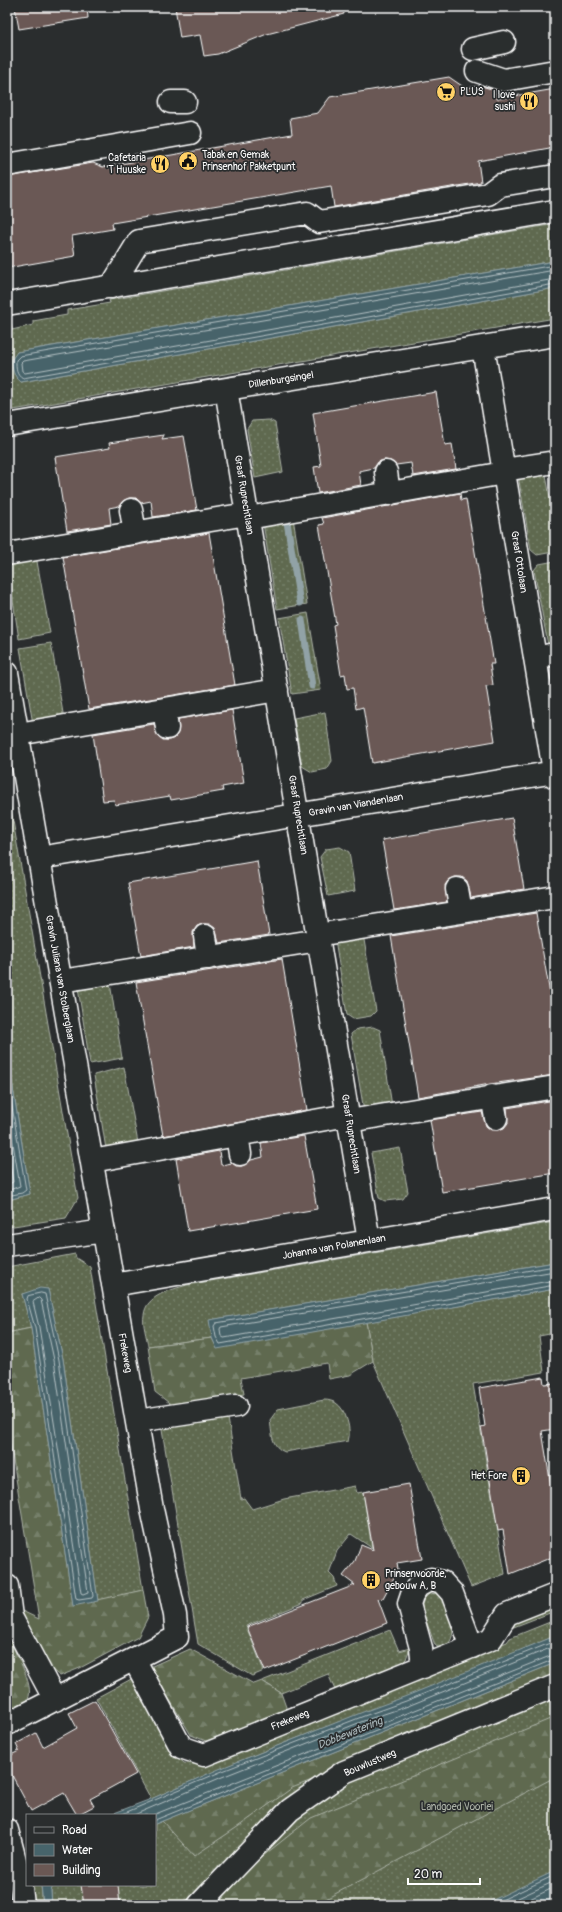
<svg xmlns="http://www.w3.org/2000/svg" width="562" height="1912" font-family="Pangolin,sans-serif">
	<defs>
		<pattern id="grass-dots" width="8" height="8" patternUnits="userSpaceOnUse"><rect width="8" height="8" fill="#5e6950"/><path d="M2 2h.1M6 6h.1" fill="none" stroke="#76806a" stroke-width="1.8" stroke-linecap="round"/></pattern>
		<pattern id="forest-firs" width="22" height="20" patternUnits="userSpaceOnUse"><rect width="22" height="20" fill="#5e6950"/><path d="M5 1l3.5 6h-7zM16 11l3.5 6h-7z" fill="#76806a"/></pattern>
	</defs>
	<rect width="100%" height="100%" fill="#2a2d2e"/>
	<filter id="ink" filterUnits="userSpaceOnUse"><feTurbulence type="fractalNoise" baseFrequency=".025" numOctaves="2"/><feDisplacementMap in="SourceGraphic" scale="8" xChannelSelector="R" yChannelSelector="G"/><feConvolveMatrix kernelMatrix="1 2 1 2 8 2 1 2 1" color-interpolation-filters="sRGB"/></filter>
	<g filter="url(#ink)">
		<!-- grass -->
		<path fill="url(#grass-dots)" stroke="#aeb4a8" d="M 555,224 L 555,261 L 17,352 L 21,382 L 555,288 L 555,318 L 7,411 L 7,325 L 11,324 L 12,330 L 33,325 L 33,321 L 67,315 L 67,310 L 110,303 L 109,300 Z
			M 269,420 L 275,423 L 283,472 L 255,478 L 247,429 L 252,421 Z
			M 545,469 L 555,527 L 555,550 L 553,552 L 537,555 L 531,550 L 518,475 Z
			M 293,518 L 307,604 L 277,609 L 263,523 Z
			M 36,556 L 50,633 L 19,639 L 7,562 Z
			M 555,561 L 555,644 L 548,645 L 534,570 L 539,564 Z
			M 308,613 L 321,690 L 292,694 L 279,618 Z
			M 51,643 L 64,719 L 33,724 L 20,648 Z
			M 325,712 L 332,761 L 327,769 L 312,772 L 302,766 L 294,718 Z
			M 7,786 L 78,1198 L 66,1218 L 7,1227 L 7,1191 L 9,1200 L 30,1194 L 7,1051 Z
			M 340,847 L 349,852 L 355,891 L 328,896 L 320,857 L 326,849 Z
			M 363,934 L 376,1011 L 371,1016 L 353,1019 L 347,1015 L 335,939 Z
			M 110,983 L 122,1058 L 90,1064 L 78,988 Z
			M 373,1027 L 380,1030 L 392,1106 L 364,1111 L 351,1034 L 357,1029 Z
			M 124,1067 L 138,1143 L 106,1149 L 94,1075 Z
			M 400,1148 L 408,1192 L 403,1199 L 385,1201 L 379,1198 L 371,1153 Z
			M 555,1222 L 555,1262 L 210,1320 L 212,1338 L 148,1346 C 147,1337 142,1324 144,1315 C 146,1295 171,1290 187,1285 Z
			M 75,1254 L 76,1258 L 90,1267 L 143,1590 L 98,1601 L 63,1359 L 48,1289 L 22,1294 L 31,1328 L 7,1333 L 7,1267 Z
			M 555,1289 L 555,1333 L 539,1336 L 544,1372 L 473,1384 L 505,1574 L 471,1587 L 373,1361 L 366,1322 Z
			M 324,1400 C 329,1400 332,1401 336,1403 C 346,1409 352,1431 348,1441 L 285,1452 C 271,1447 272,1433 270,1420 L 278,1409 Z
			M 227,1412 L 241,1499 L 244,1498 L 252,1509 L 284,1499 L 355,1486 L 357,1493 L 363,1492 L 372,1548 L 351,1534 L 337,1551 L 329,1573 L 334,1578 L 337,1586 L 303,1600 L 303,1603 L 246,1626 L 264,1671 L 252,1676 L 198,1644 L 161,1424 Z
			M 438,1593 C 447,1604 460,1631 448,1644 C 446,1646 442,1648 440,1649 L 435,1645 L 421,1607 L 424,1599 L 429,1594 Z
			M 555,1606 L 555,1611 L 511,1628 L 513,1623 Z
			M 555,1620 L 555,1636 C 505,1657 455,1679 404,1698 C 319,1729 234,1762 151,1799 L 96,1698 L 135,1677 L 175,1755 L 184,1763 L 204,1765 L 507,1642 L 510,1638 Z
			M 390,1630 L 399,1651 L 410,1648 L 406,1659 L 401,1664 L 335,1690 L 328,1674 L 281,1693 L 262,1681 Z
			M 555,1663 L 555,1905 L 52,1905 L 51,1891 L 53,1885 L 155,1885 L 155,1824 Z
			M 27,1885 L 41,1885 L 43,1905 L 29,1905 Z"/>
		<!-- forest -->
		<path fill="url(#forest-firs)" stroke="#aeb4a8" d="M 366,1322 L 373,1361 L 350,1375 L 329,1379 L 327,1363 L 241,1378 L 244,1394 L 173,1406 L 155,1392 L 148,1346 L 212,1338 L 217,1348 Z
			M 31,1328 L 73,1605 L 143,1590 L 148,1617 L 138,1637 L 80,1668 L 60,1676 C 38,1662 32,1635 22,1611 L 39,1619 L 7,1423 L 7,1333 Z
			M 7,1639 L 10,1641 C 16,1655 38,1690 26,1702 C 22,1707 13,1710 7,1714 Z
			M 190,1649 L 254,1684 L 262,1681 L 281,1693 L 287,1710 L 206,1741 L 191,1735 L 150,1667 Z
			M 555,1663 L 555,1682 L 292,1788 L 242,1824 L 194,1856 L 162,1821 Z
			M 555,1717 L 555,1777 L 318,1903 L 319,1905 L 174,1905 L 229,1883 L 311,1818 Z"/>
		<!-- water -->
		<path fill="#47646b" stroke="#91a2a6" d="M 555,261 L 555,288 L 21,382 C 13,375 12,370 12,359 L 17,352 Z
			M 7,1051 L 30,1194 L 8,1200 L 7,1191 Z
			M 555,1262 L 555,1289 L 217,1349 L 212,1338 L 209,1320 Z
			M 40,1288 L 48,1289 L 63,1359 L 98,1601 L 73,1606 L 31,1328 L 22,1294 Z
			M 555,1636 L 555,1663 L 155,1824 L 155,1815 L 109,1815 L 151,1799 L 219,1769 L 363,1712 L 404,1697 Z
			M 555,1871 L 555,1905 L 482,1905 Z
			M 41,1885 L 53,1885 L 51,1891 L 52,1905 L 43,1905 Z"/>
		<g fill="none" stroke-linecap="round" stroke-linejoin="round">
			<!-- shore -->
			<path stroke="#b5c1c4" stroke-width="1" d="M 555,265 L 20,356 L 16,360 C 16,368 16,374 23,378 L 555,284
				M 555,270 L 23,361 L 21,363 L 22,371 L 25,373 L 555,279
				M 7,1076 L 26,1190 L 22,1193 L 7,1196
				M 7,1107 L 20,1186 L 7,1191
				M 7,1144 L 13,1182 L 7,1185
				M 555,1266 L 216,1323 L 214,1326 L 216,1337 L 220,1344 L 555,1285
				M 555,1271 L 221,1327 L 220,1329 L 221,1336 L 224,1338 L 555,1280
				M 41,1293 L 45,1294 L 59,1360 L 93,1596 L 92,1598 L 79,1600 L 76,1599 L 35,1328 L 27,1299 L 28,1296 Z
				M 39,1298 L 41,1300 L 54,1360 L 88,1592 L 83,1594 L 81,1593 L 39,1327 L 33,1302 Z
				M 120,1815 L 220,1772 L 364,1716 L 406,1701 L 555,1641
				M 134,1815 L 222,1777 L 366,1720 L 408,1706 L 555,1646
				M 153,1815 L 555,1654
				M 155,1820 L 555,1659
				M 491,1905 L 555,1875
				M 503,1905 L 555,1881
				M 517,1905 L 555,1887"/>
			<!-- stream -->
			<path stroke="#91a2a6" stroke-width="7" d="M 287,522 L 300,603
				M 302,620 L 312,686"/>
		</g>
		<!-- building -->
		<path fill="#6a5854" stroke="#fff" d="M 15,7 L 87,7 L 88,18 L 19,29 Z
			M 175,7 L 343,7 L 344,14 L 267,34 L 218,54 L 204,56 L 200,35 L 180,38 Z
			M 449,77 L 465,88 L 481,86 L 495,90 L 497,99 L 555,89 L 555,147 L 478,161 L 481,182 L 334,207 L 331,186 L 112,223 L 113,229 L 72,236 L 75,256 L 7,268 L 7,177 L 93,163 L 103,167 L 292,134 L 290,118 L 318,113 L 330,97 Z
			M 436,392 L 445,445 L 452,444 L 456,469 L 413,476 L 411,463 L 396,465 L 391,461 L 384,460 L 378,462 L 374,468 L 359,471 L 361,485 L 318,493 L 314,467 L 321,466 L 313,413 Z
			M 164,435 L 162,439 L 184,436 L 197,510 L 153,517 L 151,501 L 141,503 L 136,498 L 129,498 L 123,501 L 119,506 L 109,508 L 111,524 L 67,531 L 55,457 L 110,448 L 109,443 Z
			M 460,493 L 461,500 L 466,499 L 494,664 L 490,664 L 493,685 L 486,686 L 495,741 L 372,763 L 363,707 L 356,709 L 353,688 L 347,689 L 345,674 L 341,675 L 333,625 L 336,624 L 319,525 L 324,524 L 322,518 Z
			M 209,533 L 235,685 L 89,709 L 63,557 Z
			M 232,710 L 244,783 L 222,787 L 223,791 L 171,800 L 170,796 L 115,805 L 114,800 L 103,801 L 93,734 L 154,724 L 158,736 L 163,740 L 169,740 L 175,738 L 178,733 L 178,719 Z
			M 512,818 L 524,889 L 471,898 L 467,881 L 462,877 L 455,877 L 449,880 L 445,885 L 447,902 L 394,910 L 382,840 Z
			M 257,861 L 269,935 L 219,943 L 215,928 L 209,924 L 203,924 L 197,926 L 193,932 L 194,947 L 141,956 L 128,883 Z
			M 536,913 L 555,1023 L 555,1075 L 490,1084 L 418,1097 L 391,936 Z
			M 282,959 L 307,1110 L 163,1136 L 136,982 Z
			M 555,1100 L 555,1173 L 442,1192 L 430,1120 L 482,1112 L 486,1126 L 491,1130 L 498,1130 L 504,1128 L 508,1123 L 507,1108 Z
			M 304,1136 L 317,1209 L 188,1231 L 176,1159 L 219,1151 L 221,1165 L 232,1163 L 236,1166 L 242,1166 L 251,1160 L 263,1157 L 261,1143 Z
			M 543,1377 L 544,1384 L 555,1383 L 555,1429 L 542,1431 L 555,1510 L 555,1556 L 510,1574 L 503,1530 L 498,1531 L 485,1449 L 481,1427 L 485,1426 L 479,1388 Z
			M 409,1484 L 422,1559 L 397,1563 L 398,1570 L 383,1598 L 378,1599 L 387,1623 L 265,1671 L 247,1627 L 355,1585 L 343,1576 L 355,1561 L 361,1545 L 373,1550 L 363,1492 Z
			M 95,1700 L 136,1774 L 90,1799 L 94,1806 L 77,1815 L 64,1793 L 31,1811 L 7,1766 L 7,1757 L 19,1751 L 16,1744 L 36,1733 L 43,1747 L 77,1728 L 69,1713 Z
			M 81,1885 L 118,1885 L 120,1905 L 84,1905 Z"/>
		<g fill="none" stroke-linecap="round" stroke-linejoin="round">
			<!-- minor casing -->
			<g stroke="#fff" stroke-width="25">
				<path id="minor" d="M 473,49 L 504,42
					M 477,71 L 504,80 L 555,71
					M 171,102 L 185,102
					M 7,165 L 190,133
					M 111,287 L 139,241 L 307,213 L 319,222 L 488,194 L 500,185 L 555,176
					M 7,304 L 555,211
					M 483,347 L 555,777
					M 226,389 L 369,1241
					M 7,425 L 555,335
					M 504,470 L 555,462
					M 386,472 L 389,494
					M 131,510 L 135,533
					M 248,518 L 504,473
					M 7,554 L 247,514
					M 535,658 L 555,654
					M 7,673 L 152,1509 L 175,1615 L 177,1637 L 7,1724
					M 164,709 L 167,728
					M 18,734 L 277,690
					M 39,858 L 555,772
					M 457,889 L 461,912
					M 317,935 L 555,897
					M 205,936 L 208,958
					M 61,981 L 319,940
					M 492,1096 L 496,1118
					M 349,1121 L 555,1087
					M 237,1135 L 240,1154
					M 92,1161 L 348,1115
					M 7,1245 L 104,1231
					M 113,1285 L 555,1209
					M 137,1421 L 236,1406
					M 7,1586 L 11,1617 L 55,1700
					M 134,1659 L 181,1747 L 204,1755 L 491,1639 L 507,1614 L 555,1595
					M 423,1667 L 421,1648 L 409,1604 L 412,1595 L 418,1586 L 431,1579 L 442,1582 L 452,1593 L 472,1647
					M 7,1830 L 20,1879 L 23,1905
					M 199,1905 L 290,1810 L 344,1772 L 555,1686"/>
			</g>
			<!-- minor -->
			<use href="#minor" stroke="#2a2d2e" stroke-width="22"/>
		</g>
	</g>
	<!-- icons -->
	<defs>
		<g id="supermarket-disc" transform="scale(1)"><circle r="9.5" fill="#ffd166" stroke="#2a2d2e"/><path d="M-6-5.5h2.5l.6 2H6L4.5 2H-2.5L-4.4-4H-6ZM-1.5 3.2a1.3 1.3 0 1 0 .1 0ZM3 3.2a1.3 1.3 0 1 0 .1 0Z" fill="#111"/></g>
		<g id="restaurant-disc" transform="scale(1)"><circle r="9.5" fill="#ffd166" stroke="#2a2d2e"/><path d="M-5-6h1v4h1v-4h1v4h1v-4h1v5L-1.5 .5V6h-2V.5L-5-1ZM5-6V6H3V1.5H1.5Q1.5-4 5-6Z" fill="#111"/></g>
		<g id="civic-disc" transform="scale(1)"><circle r="9.5" fill="#ffd166" stroke="#2a2d2e"/><path d="M-.6-6.5H3V-4.5H.6V-3L4-1V1h2V6H-6V1h2V-1L-.6-3ZM-1.2 2.5V6h2.4V2.5Z" fill="#111"/></g>
		<g id="building-disc" transform="scale(1)"><circle r="9.5" fill="#ffd166" stroke="#2a2d2e"/><path d="M-4-6H4V6H1V3H-1V6H-4ZM-2.5-4.3h1.7v1.8h-1.7ZM.8-4.3h1.7v1.8H.8ZM-2.5-1h1.7V.8h-1.7ZM.8-1h1.7V.8H.8Z" fill="#111"/></g>
	</defs>
	<g fill-rule="evenodd">
		<use href="#supermarket-disc" x="446" y="92"/>
		<use href="#restaurant-disc" x="529" y="101"/>
		<use href="#civic-disc" x="188" y="161"/>
		<use href="#restaurant-disc" x="160" y="164"/>
		<use href="#building-disc" x="521" y="1476"/>
		<use href="#building-disc" x="371" y="1580"/>
	</g>
	<g text-anchor="middle" dominant-baseline="central" stroke-width="3.5" stroke-linejoin="round" paint-order="stroke">
		<!-- poi labels -->
		<g font-size="10" fill="#fff" stroke="#2a2d2e" text-anchor="start">
			<text x="460" y="92">PLUS</text>
			<text x="515" y="95" text-anchor="end">I love<tspan x="515" dy="12">sushi</tspan></text>
			<text x="202" y="155">Tabak en Gemak<tspan x="202" dy="12">Prinsenhof Pakketpunt</tspan></text>
			<text x="146" y="158" text-anchor="end">Cafetaria<tspan x="146" dy="12">'T Huuske</tspan></text>
			<text x="507" y="1476" text-anchor="end">Het Fore</text>
			<text x="385" y="1574">Prinsenvoorde,<tspan x="385" dy="12">gebouw A, B</tspan></text>
		</g>
		<!-- street labels -->
		<g font-size="10" fill="#fff" stroke="#2a2d2e">
			<text transform="translate(281 380) rotate(-9)">Dillenburgsingel</text>
			<text transform="translate(244 495) rotate(81)">Graaf Ruprechtlaan</text>
			<text transform="translate(519 562) rotate(81)">Graaf Ottolaan</text>
			<text transform="translate(356 805) rotate(-10)">Gravin van Viandenlaan</text>
			<text transform="translate(298 815) rotate(81)">Graaf Ruprechtlaan</text>
			<text transform="translate(60 979) rotate(80)">Gravin Juliana van Stolberglaan</text>
			<text transform="translate(351 1134) rotate(81)">Graaf Ruprechtlaan</text>
			<text transform="translate(334 1247) rotate(-10)">Johanna van Polanenlaan</text>
			<text transform="translate(125 1353) rotate(80)">Frekeweg</text>
			<text transform="translate(290 1720) rotate(-22)">Frekeweg</text>
			<text transform="translate(370 1763) rotate(-23)">Bouwlustweg</text>
		</g>
		<!-- park labels -->
		<g font-size="10" fill="#aeb4a8" stroke="#2a2d2e">
			<text x="457" y="1807">Landgoed Voorlei</text>
		</g>
		<!-- water labels -->
		<g font-size="11" font-style="italic" fill="#acb9bc" stroke="#2a2d2e">
			<text transform="translate(350 1733) rotate(-22)">Dobbewatering</text>
		</g>
	</g>
	<!-- margin -->
	<rect width="562" height="1912" fill="none" stroke="#2a2d2e" stroke-width="24"/>
	<rect x="12" y="12" width="538" height="1888" fill="none" stroke="#fff" stroke-width="1.5" filter="url(#ink)"/>
	<!-- legend -->
	<rect x="26" y="1814" width="130" height="72" fill="#2a2d2e" stroke="#7f8182"/>
	<rect x="34" y="1827" width="20" height="6" fill="#2a2d2e" stroke="#7f8182"/>
	<text x="62" y="1834" font-size="12" fill="#ffffff">Road</text>
	<rect x="34" y="1844" width="20" height="12" fill="#47646b" stroke="#7f8182"/>
	<text x="62" y="1854" font-size="12" fill="#ffffff">Water</text>
	<rect x="34" y="1864" width="20" height="12" fill="#6a5854" stroke="#7f8182"/>
	<text x="62" y="1874" font-size="12" fill="#ffffff">Building</text>
	<!-- scale -->
	<path d="M408 1878v6h72v-6" fill="none" stroke="#ffffff" stroke-width="2"/>
	<text x="414" y="1878" font-size="12" fill="#ffffff" stroke="#2a2d2e" stroke-width="3" paint-order="stroke">20 m</text>
</svg>
